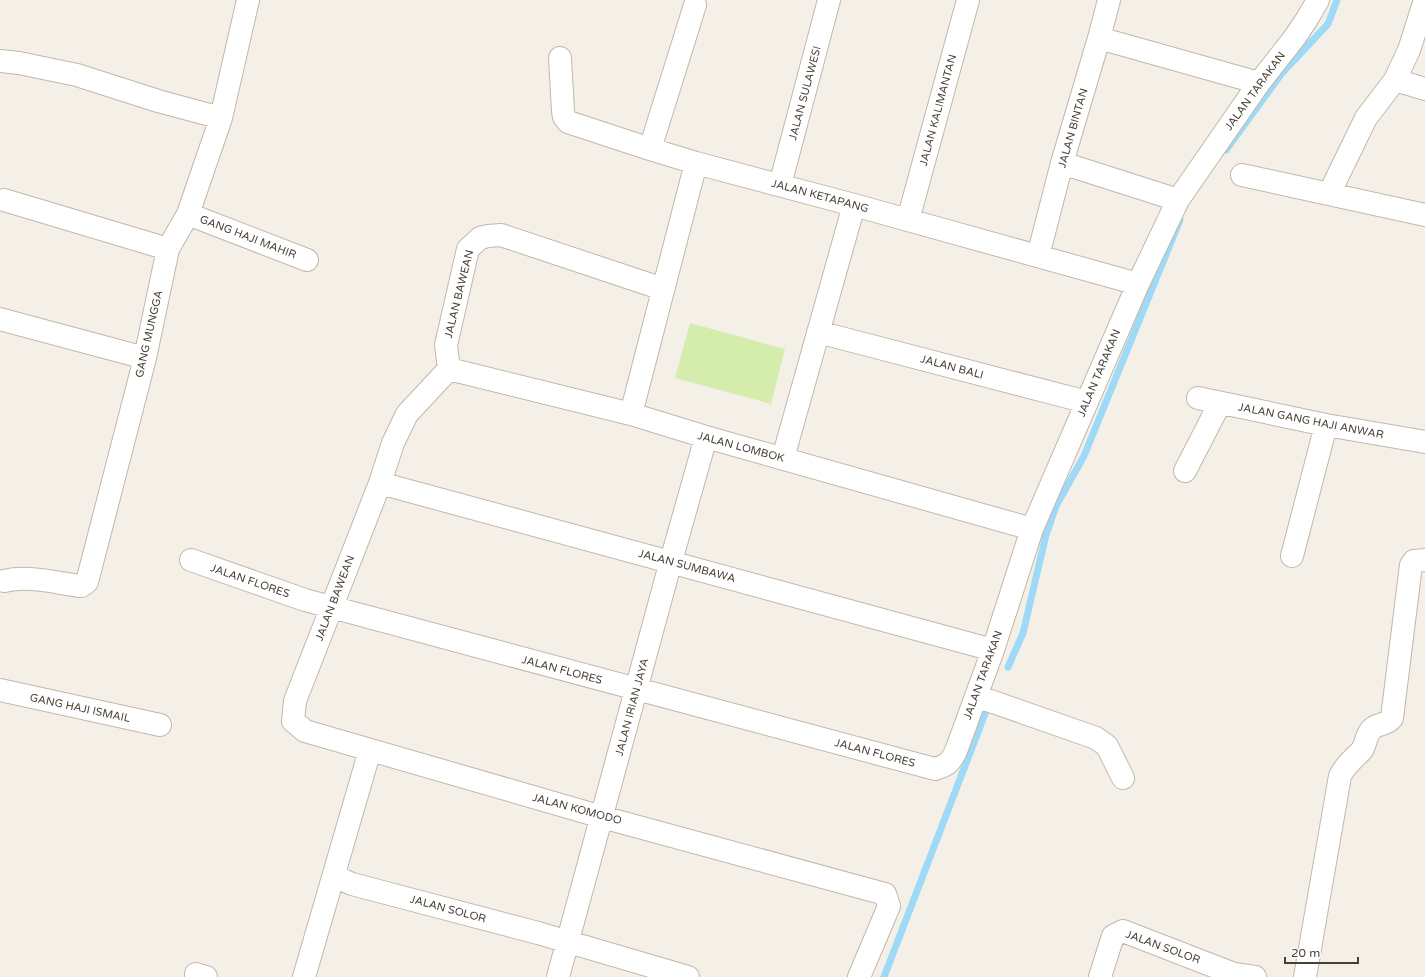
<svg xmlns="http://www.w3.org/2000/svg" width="1425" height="977" font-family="'Varela Round',sans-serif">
	<rect width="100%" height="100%" fill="#f5f0e7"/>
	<!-- garden -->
	<path fill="#d5edac" d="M 690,323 L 785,349 L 771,404 L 675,378 Z"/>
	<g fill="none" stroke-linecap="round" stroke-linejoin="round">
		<!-- stream -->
		<path stroke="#9edaf7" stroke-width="7" d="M 1226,150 L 1282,73 L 1328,24 L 1337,0
			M 1008,667 L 1023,633 L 1046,535 L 1056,506 L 1084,456 L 1180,220
			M 884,977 L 988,706"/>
		<!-- minor casing -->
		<g stroke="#c2b7a9" stroke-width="24">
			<path id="minor" d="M 1099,38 L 1259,83
				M 560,58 L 563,111 L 564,117 L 568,122 L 650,149 L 696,163 L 854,205 L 1138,284
				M 0,61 L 19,63 L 77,75 L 158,101 L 221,118
				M 1395,80 L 1425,89
				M 650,149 L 695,5
				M 1062,163 L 1178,200
				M 1242,175 L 1425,215
				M 780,185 L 829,0
				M 1329,194 L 1366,118 L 1395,80 L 1409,50 L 1425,0
				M 4,200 L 168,249
				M 188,214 L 307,260
				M 908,220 L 968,0
				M 1038,256 L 1062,163 L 1099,38 L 1109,0
				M 663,289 L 501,235 L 488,236 L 480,238 L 468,249 L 446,345 L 449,369 L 407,414 L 393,443 L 380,483 L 295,701 L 293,721 L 305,731 L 602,817 L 885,894 L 889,906 L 859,977
				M 0,319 L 145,358
				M 818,332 L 1087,402
				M 449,369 L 631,414 L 706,437 L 1032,529
				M 1198,398 L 1326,425 L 1425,442
				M 631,414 L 696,163
				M 783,458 L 854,205
				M 1185,471 L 1220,403
				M 380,483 L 993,650
				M 1292,556 L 1326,425
				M 191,560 L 305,600 L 935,769 C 948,765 950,763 956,751 L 993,650 L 1032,529 L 1138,284 L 1178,200 L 1259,83 L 1295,37 L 1307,19 L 1318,0
				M 4,581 C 29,575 56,583 81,586 L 87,582 L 145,358 L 168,249 L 188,214 L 221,118 L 248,0
				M 0,690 L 160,725
				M 976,696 L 1096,738 L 1107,746 L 1123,778
				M 334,876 L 352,884 L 538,933 L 688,977
				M 196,974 L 206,977
				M 304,977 L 370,750
				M 558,977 L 671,561 L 706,437
				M 1100,977 L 1113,936 L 1123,931 L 1234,974 L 1255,977
				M 1305,977 L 1340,776 C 1345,765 1355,758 1362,750 C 1366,744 1366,735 1371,730 C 1376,723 1386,726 1392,718 L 1411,565 L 1414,561 L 1425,560"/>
		</g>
		<!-- minor -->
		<use href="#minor" stroke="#fff" stroke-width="22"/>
	</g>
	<g text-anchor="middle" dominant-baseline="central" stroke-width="4" stroke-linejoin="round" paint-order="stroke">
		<!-- street labels -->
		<g font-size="11" fill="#494035" stroke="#fff">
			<text transform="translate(1255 91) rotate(-54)">JALAN TARAKAN</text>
			<text transform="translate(805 93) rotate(-75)">JALAN SULAWESI</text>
			<text transform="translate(938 110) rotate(-75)">JALAN KALIMANTAN</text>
			<text transform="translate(1073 128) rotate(-74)">JALAN BINTAN</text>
			<text transform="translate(820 196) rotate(15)">JALAN KETAPANG</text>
			<text transform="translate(248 237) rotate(21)">GANG HAJI MAHIR</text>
			<text transform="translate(459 294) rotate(-76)">JALAN BAWEAN</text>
			<text transform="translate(149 334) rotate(-77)">GANG MUNGGA</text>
			<text transform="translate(952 367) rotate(15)">JALAN BALI</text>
			<text transform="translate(1099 373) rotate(-67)">JALAN TARAKAN</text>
			<text transform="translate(1311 421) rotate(11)">JALAN GANG HAJI ANWAR</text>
			<text transform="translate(741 447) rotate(15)">JALAN LOMBOK</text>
			<text transform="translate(687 566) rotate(15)">JALAN SUMBAWA</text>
			<text transform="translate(250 581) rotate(19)">JALAN FLORES</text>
			<text transform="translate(335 598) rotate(-69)">JALAN BAWEAN</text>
			<text transform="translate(562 670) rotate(15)">JALAN FLORES</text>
			<text transform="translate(983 675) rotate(-70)">JALAN TARAKAN</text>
			<text transform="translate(632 707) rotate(-75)">JALAN IRIAN JAYA</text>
			<text transform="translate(80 708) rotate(12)">GANG HAJI ISMAIL</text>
			<text transform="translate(875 753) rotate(15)">JALAN FLORES</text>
			<text transform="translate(577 809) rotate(15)">JALAN KOMODO</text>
			<text transform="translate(448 909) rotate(15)">JALAN SOLOR</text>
			<text transform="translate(1163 947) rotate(20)">JALAN SOLOR</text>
		</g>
	</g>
	<!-- scale -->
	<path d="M1285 957v6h73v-6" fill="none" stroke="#494035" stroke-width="2"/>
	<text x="1291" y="957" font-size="12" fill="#494035" stroke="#ffffff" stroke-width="3" paint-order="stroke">20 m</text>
</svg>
